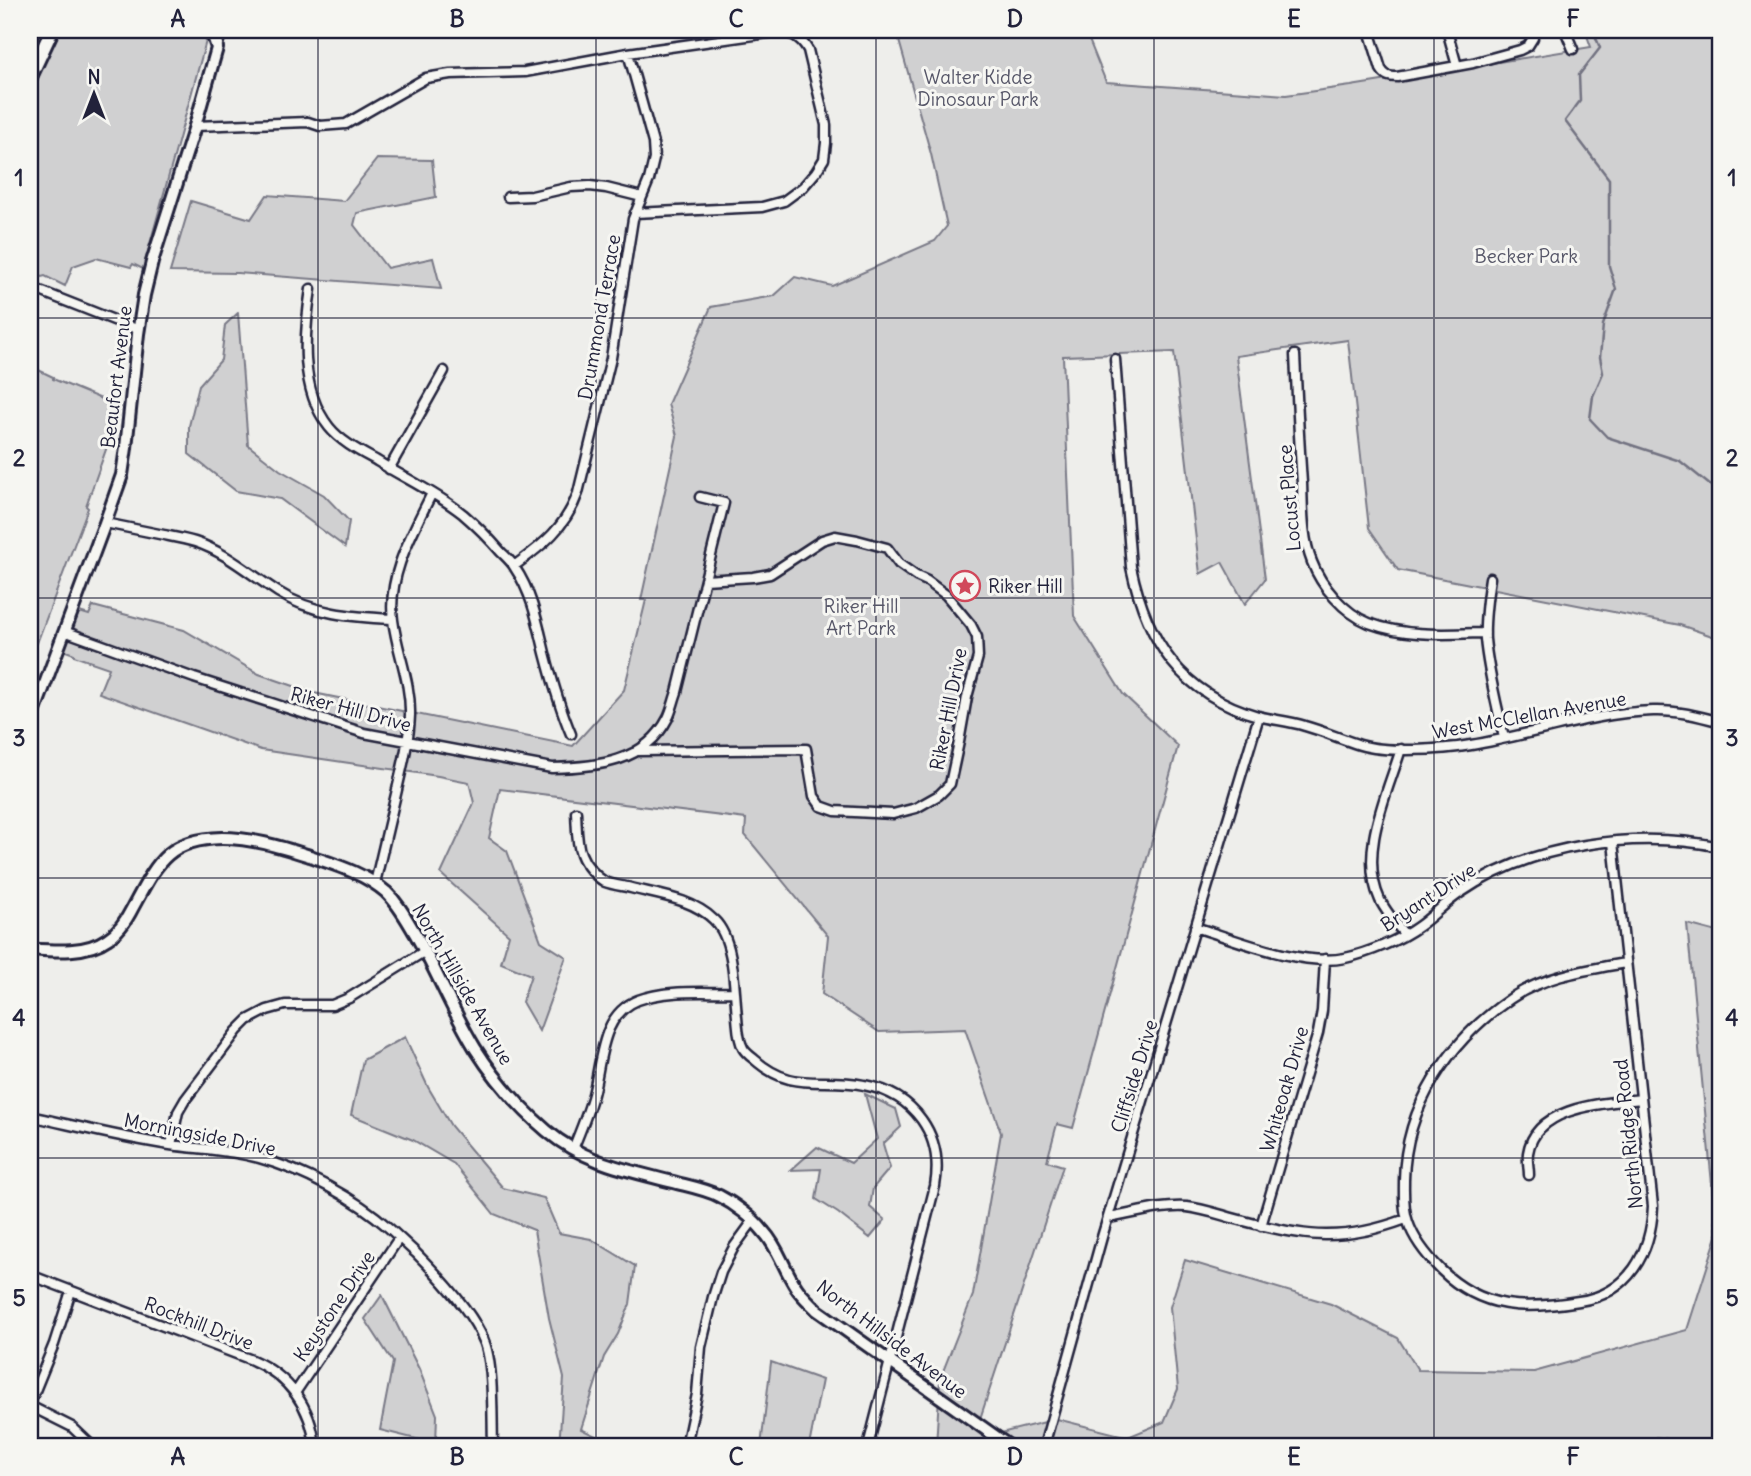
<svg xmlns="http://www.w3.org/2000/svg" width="1751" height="1476" font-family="Delius,sans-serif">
	<rect width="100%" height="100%" fill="#eeeeeb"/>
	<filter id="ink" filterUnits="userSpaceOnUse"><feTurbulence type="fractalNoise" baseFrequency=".0143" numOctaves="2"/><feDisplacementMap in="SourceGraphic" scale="14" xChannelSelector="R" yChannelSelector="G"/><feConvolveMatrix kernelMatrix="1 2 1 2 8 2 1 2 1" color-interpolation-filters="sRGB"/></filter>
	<g filter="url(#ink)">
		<!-- green -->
		<path fill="#d0d0d1" stroke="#797986" stroke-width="2" d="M 30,30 L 209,30 L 143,269 L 133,264 L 131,267 L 96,258 L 73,266 L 65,286 L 45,276 L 38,278 L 30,276 Z
			M 896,30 L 1085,30 L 1106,82 L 1286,95 L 1351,86 L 1591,47 L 1585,30 L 1721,30 L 1721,639 L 1680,625 L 1398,570 L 1369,528 L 1348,340 L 1236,356 L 1265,579 L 1245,604 L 1222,562 L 1200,574 L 1174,352 L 1063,356 L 1074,616 L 1123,694 L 1178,746 L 1073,1128 L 1057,1124 L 1047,1161 L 1063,1166 L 978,1425 L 993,1435 L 1057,1419 L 1128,1437 L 1164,1422 L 1178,1389 L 1170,1307 L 1185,1260 L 1331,1304 L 1398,1338 L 1418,1370 L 1534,1372 L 1687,1330 L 1717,1236 L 1687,924 L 1721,933 L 1721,1446 L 1710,1446 L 1656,1437 L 1652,1446 L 936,1446 L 940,1379 L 973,1295 L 1001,1133 L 965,1029 L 879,1032 L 822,994 L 828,936 L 745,835 L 746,819 L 500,789 L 489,838 L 507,851 L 541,941 L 566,957 L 539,1031 L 522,1002 L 531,975 L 501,963 L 509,935 L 441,874 L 474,803 L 469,782 L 438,776 L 261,750 L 99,693 L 109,668 L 74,656 L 74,654 L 60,649 L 76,611 L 89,615 L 93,606 L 184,630 L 259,674 L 314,693 L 573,746 L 624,690 L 646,600 L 641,600 L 677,436 L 668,404 L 711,307 L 774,296 L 795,277 L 832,286 L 935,241 L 947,226 L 931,154 Z
			M 377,159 L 432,160 L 436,197 L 357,213 L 354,225 L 387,268 L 433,258 L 441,289 L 237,273 L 170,272 L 191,201 L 251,219 L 267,195 L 344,201 Z
			M 238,313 L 248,445 L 280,470 L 324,495 L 349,521 L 345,547 L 280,499 L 236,491 L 189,454 L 189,426 L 199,385 L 221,360 L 225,325 Z
			M 30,366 L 53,377 L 53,379 L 121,407 L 86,506 L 88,508 L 37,643 L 30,640 Z
			M 405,1037 L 428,1087 L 451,1126 L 503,1188 L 544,1198 L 559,1233 L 591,1239 L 635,1266 L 630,1304 L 618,1334 L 604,1357 L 581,1429 L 616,1446 L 559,1446 L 564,1378 L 549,1318 L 534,1230 L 494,1214 L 454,1164 L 413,1140 L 351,1115 L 363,1060 Z
			M 865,1094 L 896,1109 L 901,1127 L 883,1144 L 890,1168 L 873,1188 L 870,1207 L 885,1220 L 870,1238 L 838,1213 L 816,1199 L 821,1169 L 791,1170 L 817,1147 L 851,1163 L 877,1139 Z
			M 382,1295 L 419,1369 L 437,1415 L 436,1444 L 380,1430 L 393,1362 L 365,1319 Z
			M 771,1362 L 822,1380 L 809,1446 L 761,1446 Z"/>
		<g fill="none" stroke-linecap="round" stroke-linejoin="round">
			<!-- stream -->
			<path stroke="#727281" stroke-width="2.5" d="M 1593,30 L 1600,48 L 1579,75 L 1580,101 L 1565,121 L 1609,179 L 1609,266 L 1616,289 L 1603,325 L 1600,357 L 1603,373 L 1593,396 L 1590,419 L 1607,437 L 1680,461 L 1721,494"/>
			<!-- street casing -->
			<g stroke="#22223b" stroke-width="13">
				<path id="street" d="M 1369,30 L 1381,69 C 1385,76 1389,77 1397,77 L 1473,63 L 1520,50 L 1528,46 L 1533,38 L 1532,30
					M 1447,30 L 1457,66
					M 1565,30 L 1573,49
					M 217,48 L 222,30
					M 195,126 L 308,122 L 320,126 L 346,124 L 426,78 L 450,74 L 525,72 L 628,53 L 775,32 C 791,32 800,36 808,50 L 826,125 L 826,143 L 824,159 L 816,172 L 803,187 L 784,201 L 762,207 L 635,213
					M 508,197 L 532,196 L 571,187 L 590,186 L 606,188 L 642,197
					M 30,287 L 139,330
					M 311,289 C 304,334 299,389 329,427 C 341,442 361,452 377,461 C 406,479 437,493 463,514 C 477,526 489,538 501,552 C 506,557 512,562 515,568 C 532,593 538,624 545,653 C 552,680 560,708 571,734
					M 1295,355 C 1297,398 1299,440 1302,483 C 1303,509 1302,537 1312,562 C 1321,586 1344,613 1369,623 C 1406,637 1446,634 1485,633
					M 1115,359 L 1131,567 C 1147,642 1181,694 1258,716 C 1273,720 1289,721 1305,726 C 1323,731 1341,739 1360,745 C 1387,753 1442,750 1471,745 C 1532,735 1591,713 1653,711 C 1676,710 1699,716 1721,722
					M 389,469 L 444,371
					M 105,523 C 125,527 144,531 164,535 C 174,537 185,539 195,542 C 226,552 251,575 278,592 C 312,614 353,617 392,619
					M 514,566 C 543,545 566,527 578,493 L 611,358 L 633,219 L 649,180 L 654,159 L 653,143 L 628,53
					M 1490,578 C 1487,598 1484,619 1485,639 C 1488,672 1497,705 1504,738
					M 64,631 L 194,678 L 364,733 L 552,768 C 596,767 645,763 668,718 C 672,710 674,700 677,692 L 724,503 L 700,497
					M 1401,749 C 1387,794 1358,853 1380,900 C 1386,912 1396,924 1405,935
					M 637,751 L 806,749 L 814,796 L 821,806 L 835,811 L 893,814 L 916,808 L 939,795 L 950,784 L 959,742 L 967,697 L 978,657 L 977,637 L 971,625 L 946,595 L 927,581 L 916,576 L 899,564 L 887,548 L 857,540 L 835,536 L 822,540 L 770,574 L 753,577 L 705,580
					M 576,812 C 577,826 576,842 581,854 C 585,865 595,876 605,882 C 613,885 623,886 631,888 C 659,895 693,899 714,920 C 735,940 734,989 737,1017 C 738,1027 738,1039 743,1048 C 745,1052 750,1056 754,1059 C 793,1094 820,1076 864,1085 C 914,1094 944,1135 935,1186 L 868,1446
					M 1613,842 L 1653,1206 C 1651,1253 1629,1294 1579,1301 C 1526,1310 1482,1310 1441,1270 C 1427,1256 1414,1240 1408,1222 C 1403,1209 1404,1193 1404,1180 C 1405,1106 1450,1040 1510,999 C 1543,976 1586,970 1625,963
					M 1719,847 L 1721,834
					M 375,883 C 382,854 389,824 396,794 C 402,768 409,742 410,715 C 411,682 397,652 393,620 C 387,575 413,532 432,493
					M 1195,927 C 1237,940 1302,967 1345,958 C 1368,953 1400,940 1419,926 C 1433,916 1445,903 1460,893 C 1533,843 1635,830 1721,847
					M 30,1116 C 76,1126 123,1138 170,1145 C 200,1149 230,1150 259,1158 C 303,1170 355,1198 389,1228 C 398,1236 407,1245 416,1253 C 439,1276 472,1311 484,1341 C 494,1364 492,1419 493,1446
					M 171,1145 L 178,1112 L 185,1100 L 237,1031 L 248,1020 L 267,1010 L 285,1005 L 332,1005 L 349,998 L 425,951
					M 573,1149 C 580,1132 587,1115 592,1098 C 602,1065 599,1015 638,1000 C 667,989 703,993 734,992
					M 1529,1175 C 1529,1168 1527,1160 1528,1153 C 1535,1106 1605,1103 1641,1099
					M 1108,1218 C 1133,1214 1161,1205 1187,1207 C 1206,1209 1226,1217 1244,1221 C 1307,1238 1344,1242 1406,1219
					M 1261,1226 L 1318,1033 L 1322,1011 L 1325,959
					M 30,1275 L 252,1360 C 289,1376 311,1407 315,1446
					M 295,1393 L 399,1238
					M 30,1403 L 54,1344 L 71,1291
					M 30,1406 L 72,1427 L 92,1446
					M 686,1446 L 697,1394 L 701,1347 L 713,1297 L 721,1272 L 734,1247 L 753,1221
					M 1044,1446 L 1102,1237 L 1259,716"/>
			</g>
			<!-- secondary casing -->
			<g stroke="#22223b" stroke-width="16">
				<path id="secondary" d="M 30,724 L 105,523 L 122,475 L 126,448 L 138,334 L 144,295 L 152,262 L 195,126 L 217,48 L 211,30
					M 30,949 C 54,951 86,954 107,939 C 119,932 127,919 133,907 C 157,863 167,839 222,838 C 253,838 281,847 310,856 C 336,865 364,873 386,892 C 399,904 407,920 416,935 C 437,972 453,1012 475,1048 C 494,1078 520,1108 547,1131 C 585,1163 627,1170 673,1182 C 688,1186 705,1189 719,1196 C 735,1204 753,1218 764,1232 C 778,1247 784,1269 796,1287 C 801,1295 810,1303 817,1310 L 1009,1446"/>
			</g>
			<!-- primary casing -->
			<g stroke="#22223b" stroke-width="18">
				<path id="primary" d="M 30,77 L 52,30"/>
			</g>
			<!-- street -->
			<use href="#street" stroke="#f6f6f2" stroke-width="8"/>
			<!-- secondary -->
			<use href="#secondary" stroke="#f6f6f2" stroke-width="10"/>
			<!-- primary -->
			<use href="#primary" stroke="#f6f6f2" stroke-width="12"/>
		</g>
	</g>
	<!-- grid -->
	<path fill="none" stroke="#22223b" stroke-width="2" stroke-opacity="0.55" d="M 318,30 L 318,1446M 596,30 L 596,1446M 876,30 L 876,1446M 1154,30 L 1154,1446M 1434,30 L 1434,1446M 30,318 L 1721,318M 30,598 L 1721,598M 30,878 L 1721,878M 30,1158 L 1721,1158"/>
	<!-- icons -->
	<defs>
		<g id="sight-ring" transform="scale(1.575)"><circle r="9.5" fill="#f6f6f2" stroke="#d1495b" stroke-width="1.5"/><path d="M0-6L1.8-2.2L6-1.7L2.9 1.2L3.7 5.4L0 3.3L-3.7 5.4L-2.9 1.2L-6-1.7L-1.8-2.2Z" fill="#d1495b"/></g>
	</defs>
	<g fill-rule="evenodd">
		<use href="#sight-ring" x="965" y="586"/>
	</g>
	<g text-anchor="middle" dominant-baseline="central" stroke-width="6" stroke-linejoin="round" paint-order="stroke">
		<!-- park labels -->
		<g font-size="19" fill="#565668" stroke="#f6f6f2">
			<text x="978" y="77">Walter Kidde<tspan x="978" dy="22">Dinosaur Park</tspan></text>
			<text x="1526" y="256">Becker Park</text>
			<text x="861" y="606">Riker Hill<tspan x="861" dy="22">Art Park</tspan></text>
		</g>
		<!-- street labels -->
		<g font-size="19" fill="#22223b" stroke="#f6f6f2">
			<text transform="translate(599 317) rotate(-80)">Drummond Terrace</text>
			<text transform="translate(116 377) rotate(-83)">Beaufort Avenue</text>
			<text transform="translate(1289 498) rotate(-95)">Locust Place</text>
			<text transform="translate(351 709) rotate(15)">Riker Hill Drive</text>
			<text transform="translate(948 709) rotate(-79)">Riker Hill Drive</text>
			<text transform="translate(1529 715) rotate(-10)">West McClellan Avenue</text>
			<text transform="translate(1428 897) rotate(-33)">Bryant Drive</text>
			<text transform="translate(463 984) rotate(60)">North Hillside Avenue</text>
			<text transform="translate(1134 1076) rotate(-73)">Cliffside Drive</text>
			<text transform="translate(1284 1089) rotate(-74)">Whiteoak Drive</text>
			<text transform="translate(200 1134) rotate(11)">Morningside Drive</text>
			<text transform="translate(1628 1134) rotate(-96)">North Ridge Road</text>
			<text transform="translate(334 1306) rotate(-56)">Keystone Drive</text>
			<text transform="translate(199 1323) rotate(21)">Rockhill Drive</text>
			<text transform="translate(892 1339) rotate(37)">North Hillside Avenue</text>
		</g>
		<!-- poi labels -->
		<g font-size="19" fill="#22223b" stroke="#f6f6f2" text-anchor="start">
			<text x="988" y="586">Riker Hill</text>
		</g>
	</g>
	<!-- margin -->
	<rect width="1751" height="1476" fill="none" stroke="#f6f6f2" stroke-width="77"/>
	<!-- north arrow -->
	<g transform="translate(94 94)" stroke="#f6f6f2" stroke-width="5" paint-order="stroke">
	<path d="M0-5L12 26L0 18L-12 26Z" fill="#22223b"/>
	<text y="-10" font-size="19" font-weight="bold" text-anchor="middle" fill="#22223b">N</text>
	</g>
	<rect x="38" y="38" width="1674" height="1400" fill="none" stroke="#22223b" stroke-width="2.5"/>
	<g font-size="23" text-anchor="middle" font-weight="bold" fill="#22223b">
		<text x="178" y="27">A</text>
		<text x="457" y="27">B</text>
		<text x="736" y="27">C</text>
		<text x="1015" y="27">D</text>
		<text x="1294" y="27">E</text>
		<text x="1573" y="27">F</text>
		<text x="19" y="186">1</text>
		<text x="1732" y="186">1</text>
		<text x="19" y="466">2</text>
		<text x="1732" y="466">2</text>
		<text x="19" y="746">3</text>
		<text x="1732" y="746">3</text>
		<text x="19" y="1026">4</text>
		<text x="1732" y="1026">4</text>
		<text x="19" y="1306">5</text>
		<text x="1732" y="1306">5</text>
		<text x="178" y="1465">A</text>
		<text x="457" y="1465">B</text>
		<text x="736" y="1465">C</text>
		<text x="1015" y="1465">D</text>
		<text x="1294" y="1465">E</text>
		<text x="1573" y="1465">F</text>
	</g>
</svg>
